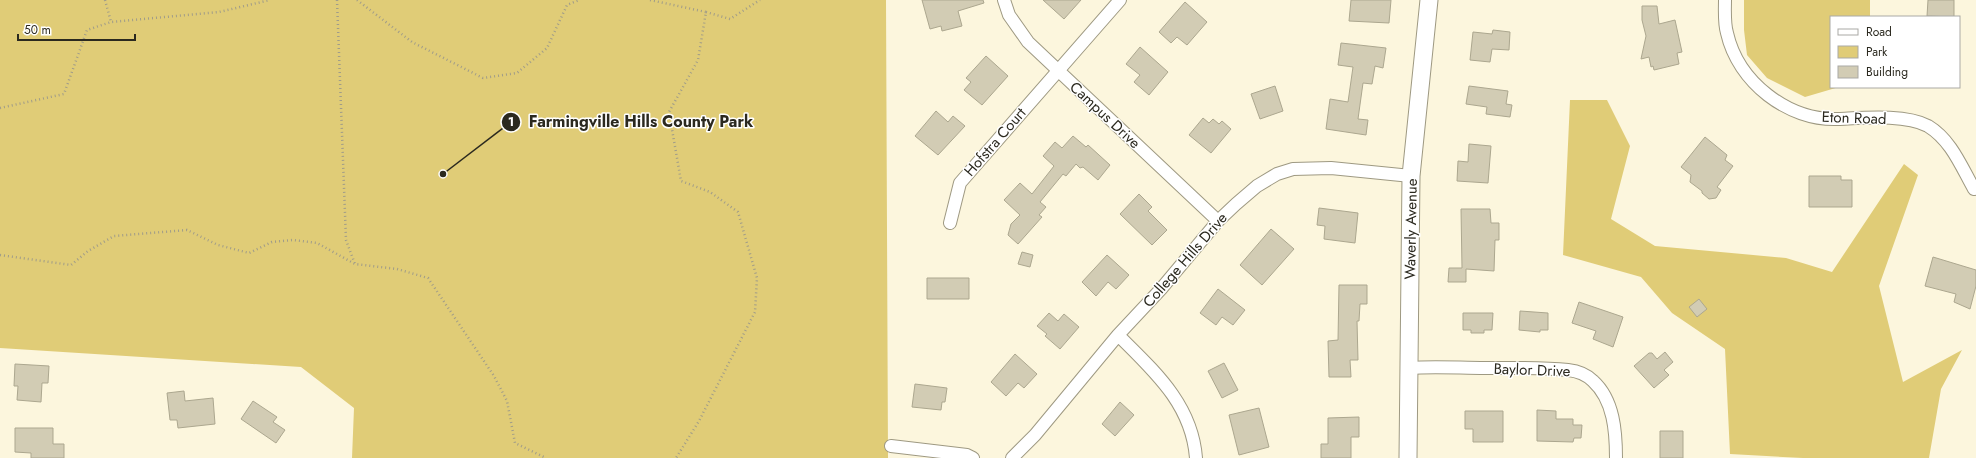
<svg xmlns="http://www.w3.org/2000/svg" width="1976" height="458" font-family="Jost,sans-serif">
	<rect width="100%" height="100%" fill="#fcf6dd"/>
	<!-- green -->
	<path fill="#e0cc77" d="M 0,0 L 886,0 L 888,458 L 352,458 L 354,408 L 301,367 L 0,348 Z
		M 1744,0 L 1870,0 L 1870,17 L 1831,17 L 1831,87 L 1839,87 L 1805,97 L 1767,78 L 1747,55 L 1744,30 Z
		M 1570,100 L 1607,100 L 1630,146 L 1611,219 L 1655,246 L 1786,258 L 1832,272 L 1904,164 L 1918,175 L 1879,286 L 1903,382 L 1962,350 L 1941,389 L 1929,458 L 1803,458 L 1730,454 L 1725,349 L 1672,313 L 1641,277 L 1563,255 Z"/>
	<!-- building -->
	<path fill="#d2ccb4" stroke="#aca78f" d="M 922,0 L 983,0 L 984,3 L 958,11 L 962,26 L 942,31 L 941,26 L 930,29 Z
		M 1043,0 L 1081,0 L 1064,19 Z
		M 1351,0 L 1391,0 L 1389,23 L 1349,21 Z
		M 1928,0 L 1954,0 L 1954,17 L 1927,16 Z
		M 1185,2 L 1207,22 L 1187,45 L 1177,37 L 1171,43 L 1159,32 Z
		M 1642,6 L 1657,6 L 1659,24 L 1675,20 L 1682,52 L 1677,53 L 1679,64 L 1654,70 L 1653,66 L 1651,67 L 1649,57 L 1641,59 L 1646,36 L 1642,20 Z
		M 1493,30 L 1510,32 L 1509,50 L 1492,49 L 1490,62 L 1470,60 L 1473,32 L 1492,34 Z
		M 1341,43 L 1386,48 L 1383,68 L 1375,66 L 1372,84 L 1363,83 L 1358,119 L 1368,120 L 1366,135 L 1326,129 L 1330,99 L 1348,102 L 1353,67 L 1338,65 Z
		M 1140,47 L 1168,72 L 1149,95 L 1134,82 L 1140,75 L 1126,64 Z
		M 986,56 L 1008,76 L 982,105 L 964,90 L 971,82 L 966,78 Z
		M 1275,86 L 1283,111 L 1260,119 L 1251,94 Z
		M 1469,86 L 1508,91 L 1506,104 L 1512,105 L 1510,117 L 1486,114 L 1487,107 L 1466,104 Z
		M 936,111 L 948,122 L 953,116 L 965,126 L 938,155 L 915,136 Z
		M 1203,118 L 1209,123 L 1213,119 L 1219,124 L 1222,121 L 1231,129 L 1211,153 L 1189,135 Z
		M 1073,136 L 1086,147 L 1088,145 L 1110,165 L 1098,180 L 1083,167 L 1080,168 L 1076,164 L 1066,176 L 1063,174 L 1040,202 L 1046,207 L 1039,215 L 1042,217 L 1018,244 L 1008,235 L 1011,224 L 1020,215 L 1004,200 L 1020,183 L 1032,194 L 1054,166 L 1043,156 L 1055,142 L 1062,148 Z
		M 1705,137 L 1727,155 L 1725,160 L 1733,166 L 1717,187 L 1721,190 L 1716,198 L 1709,199 L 1702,193 L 1702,191 L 1690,182 L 1691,175 L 1681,167 Z
		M 1469,144 L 1491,146 L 1488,183 L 1457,181 L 1458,161 L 1468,162 Z
		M 1809,176 L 1841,176 L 1841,180 L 1852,180 L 1852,207 L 1809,207 Z
		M 1139,194 L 1152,207 L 1148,211 L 1167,230 L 1152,245 L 1120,214 Z
		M 1319,208 L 1358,213 L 1355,243 L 1324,239 L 1325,226 L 1317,225 Z
		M 1461,209 L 1490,209 L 1491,223 L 1499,223 L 1499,240 L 1495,240 L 1494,271 L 1466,269 L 1466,282 L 1448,282 L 1449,268 L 1462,268 Z
		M 1271,229 L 1294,249 L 1262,285 L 1240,265 Z
		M 1022,252 L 1033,255 L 1030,267 L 1018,264 Z
		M 1107,255 L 1129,275 L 1116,289 L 1108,282 L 1096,296 L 1082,282 Z
		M 1933,257 L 1976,270 L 1976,286 L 1970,309 L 1954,302 L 1956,294 L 1925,286 Z
		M 927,278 L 969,278 L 969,299 L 927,299 Z
		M 1339,285 L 1367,285 L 1367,304 L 1360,304 L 1359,321 L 1357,321 L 1358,360 L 1350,360 L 1351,377 L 1329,377 L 1328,341 L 1338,340 Z
		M 1218,289 L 1245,310 L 1233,325 L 1222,317 L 1216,325 L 1200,313 Z
		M 1699,299 L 1707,309 L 1697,317 L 1689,307 Z
		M 1579,302 L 1623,317 L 1613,347 L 1593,339 L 1596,331 L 1572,323 Z
		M 1520,311 L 1548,313 L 1548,330 L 1540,330 L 1540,332 L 1519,330 Z
		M 1049,313 L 1058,321 L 1064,314 L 1079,327 L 1060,349 L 1045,336 L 1047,334 L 1037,326 Z
		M 1463,313 L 1493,313 L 1492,330 L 1484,330 L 1484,333 L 1471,333 L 1471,330 L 1463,330 Z
		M 1665,352 L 1673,362 L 1664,370 L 1669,375 L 1654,388 L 1634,366 L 1649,353 L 1652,353 L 1657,359 Z
		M 1015,354 L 1037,374 L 1024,388 L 1018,383 L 1006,396 L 991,382 Z
		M 1224,363 L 1238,390 L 1222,398 L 1208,371 Z
		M 15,364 L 49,366 L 48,383 L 42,383 L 41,402 L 17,400 L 18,386 L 14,386 Z
		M 915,384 L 947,388 L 945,402 L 942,402 L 941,410 L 912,407 Z
		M 184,391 L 185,401 L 213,398 L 215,424 L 178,428 L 177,420 L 170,420 L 167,393 Z
		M 253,401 L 277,417 L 273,422 L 285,430 L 276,443 L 241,419 Z
		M 1120,402 L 1134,415 L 1115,436 L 1102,424 Z
		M 1259,408 L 1269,447 L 1239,455 L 1229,415 Z
		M 1537,410 L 1556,411 L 1556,419 L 1573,419 L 1573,425 L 1582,425 L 1581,438 L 1574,438 L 1573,442 L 1537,441 Z
		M 1465,411 L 1503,411 L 1503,442 L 1473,442 L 1473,429 L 1465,429 Z
		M 1359,417 L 1359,437 L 1351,437 L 1351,458 L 1321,458 L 1321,444 L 1328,444 L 1328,418 Z
		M 15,428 L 53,428 L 53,444 L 64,444 L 64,458 L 31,458 L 31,453 L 15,452 Z
		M 1660,431 L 1683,431 L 1683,458 L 1660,458 Z"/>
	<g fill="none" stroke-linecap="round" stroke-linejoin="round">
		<!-- street casing -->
		<g stroke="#9e9982" stroke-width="14">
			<path id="street" d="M 1004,0 L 1009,15 L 1028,42 L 1218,221
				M 1725,0 C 1725,10 1724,23 1727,33 C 1738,82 1788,121 1838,119 C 1863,118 1905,114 1928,126 C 1951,140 1961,166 1974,189
				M 950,223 L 960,183 L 1120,0
				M 1118,335 C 1154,371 1192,404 1196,458
				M 1409,368 C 1435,366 1460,368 1485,368 C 1513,368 1541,367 1568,370 C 1577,371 1587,375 1593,381 C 1614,400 1616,432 1616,458
				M 891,446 L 967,455 L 973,458
				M 1012,458 L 1035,435 L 1118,335 L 1161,289 L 1218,221 L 1236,204 L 1257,186 L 1277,174 L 1293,169 L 1331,168 L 1411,176"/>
		</g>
		<!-- secondary casing -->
		<g stroke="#9e9982" stroke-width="19">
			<path id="secondary" d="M 1408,458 L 1411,176 L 1429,0"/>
		</g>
		<!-- path -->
		<path stroke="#a09c89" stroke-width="2.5" stroke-dasharray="1 3" stroke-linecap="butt" d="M 105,0 L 111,22
			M 337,0 L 346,240 L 355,264
			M 357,0 L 412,42 L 483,78 L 517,73 L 547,48 L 567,5 L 579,0
			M 650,0 L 706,12 L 698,60 L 669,112 L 681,181 L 710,192 L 738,212 L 757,278 L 755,312 L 699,421 L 676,458
			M 706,12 L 730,19 L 760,0
			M 0,108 L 64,94 L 87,30 L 111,22 L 219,12 L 270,0
			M 0,255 L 71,265 L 88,251 L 114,236 L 187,230 L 218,245 L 249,253 L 272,242 L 293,240 L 317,243 L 355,264 L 397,269 L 428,278 L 494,376 L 507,401 L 515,443 L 546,458"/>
		<!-- street -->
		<use href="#street" stroke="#fff" stroke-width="12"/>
		<!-- secondary -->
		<use href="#secondary" stroke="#fff" stroke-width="17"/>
	</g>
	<g text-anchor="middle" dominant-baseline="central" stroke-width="3" stroke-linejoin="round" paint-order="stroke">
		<!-- street labels -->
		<g font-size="15" fill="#2b291f" stroke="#fff">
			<text transform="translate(1105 115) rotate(43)">Campus Drive</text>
			<text transform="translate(1854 118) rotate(2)">Eton Road</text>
			<text transform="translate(995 142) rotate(-49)">Hofstra Court</text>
			<text transform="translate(1411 229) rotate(-89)">Waverly Avenue</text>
			<text transform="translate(1185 260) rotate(-49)">College Hills Drive</text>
			<text transform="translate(1532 370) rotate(2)">Baylor Drive</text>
		</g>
	</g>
	<!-- callouts -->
	<path fill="none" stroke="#2b291f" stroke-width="1.5" d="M443 174L511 122"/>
	<g fill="#2b291f" stroke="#fff" stroke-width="1.5">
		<circle cx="443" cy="174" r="4"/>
		<circle cx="511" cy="122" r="10"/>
	</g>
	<g font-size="12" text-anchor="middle" font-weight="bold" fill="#fff">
		<text x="511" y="126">1</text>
	</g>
	<g font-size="16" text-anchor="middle" font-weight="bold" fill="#2b291f" stroke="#fff" stroke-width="3" stroke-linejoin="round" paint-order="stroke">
		<text x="641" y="127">Farmingville Hills County Park</text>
	</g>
	<!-- legend -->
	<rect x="1830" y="16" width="130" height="72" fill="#ffffff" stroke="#aaa9a5"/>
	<rect x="1838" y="29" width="20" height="6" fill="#ffffff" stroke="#aaa9a5"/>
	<text x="1866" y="36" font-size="12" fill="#2b291f">Road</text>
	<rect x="1838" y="46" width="20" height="12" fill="#e0cc77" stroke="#aaa9a5"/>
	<text x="1866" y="56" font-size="12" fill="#2b291f">Park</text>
	<rect x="1838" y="66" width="20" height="12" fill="#d2ccb4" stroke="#aaa9a5"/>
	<text x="1866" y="76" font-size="12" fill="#2b291f">Building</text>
	<!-- scale -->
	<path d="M18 34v6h117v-6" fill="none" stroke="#2b291f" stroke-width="2"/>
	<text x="24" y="34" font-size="12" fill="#2b291f" stroke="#ffffff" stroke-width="3" paint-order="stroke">50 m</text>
</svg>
